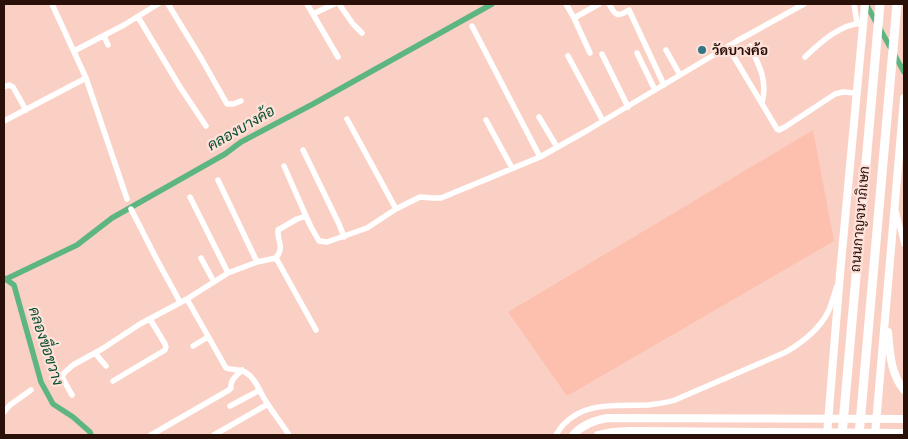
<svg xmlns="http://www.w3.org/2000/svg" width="908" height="439" font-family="Rubik,Sarabun,sans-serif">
	<rect width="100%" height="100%" fill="#fbd0c4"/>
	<!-- built -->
	<path fill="#fdbfae" d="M 813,130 L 834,241 L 567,396 L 508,312 Z"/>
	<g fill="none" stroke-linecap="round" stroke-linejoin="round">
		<!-- canal -->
		<path stroke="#5db582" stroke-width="5.5" d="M 866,4 L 904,72
			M 4,278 L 14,285 L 41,382 L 53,404 L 73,417 L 90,432 L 91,435
			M 4,280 L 77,245 L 112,218 L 225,154 L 241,142 L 313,104 L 492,4"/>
		<!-- minor -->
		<path stroke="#fff" stroke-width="5.5" d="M 52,4 L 86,78 L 127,199
			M 168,4 L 201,58 L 227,104 L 233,104 L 241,101
			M 307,4 L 338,57
			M 339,4 L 353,24 L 362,33
			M 566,4 L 574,18
			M 609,4 C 615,15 617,18 629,10 L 664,85
			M 854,4 L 857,23
			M 313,14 L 334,4
			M 138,17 L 180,87 L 206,126
			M 472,26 L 540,157
			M 104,36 L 108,45
			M 750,46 C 759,65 768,81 762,103
			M 728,47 L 777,129 L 779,130 L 785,127 L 835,94 L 843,92 L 856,93
			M 666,50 L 680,75
			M 74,51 L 124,25 L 158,4
			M 590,53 L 574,18 L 599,4
			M 637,53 L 655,90
			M 602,54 L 628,107
			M 568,56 L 603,121
			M 805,57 C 821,42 840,24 863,23
			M 4,87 L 9,85 L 13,87 L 26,110
			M 539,117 L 557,147
			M 347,119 L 396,209
			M 486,120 L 512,168
			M 4,121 L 86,78
			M 303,150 L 339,224 L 344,237
			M 284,166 L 306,216
			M 218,180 L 257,262
			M 190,197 L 228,273
			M 131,209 L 156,258 L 180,302
			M 896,211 L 904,244
			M 201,258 L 214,282
			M 276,258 L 316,330
			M 187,299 L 226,368 C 232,370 239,369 245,372 C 256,378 260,393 267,403 C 274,414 282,424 289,435
			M 193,346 L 208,337
			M 95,353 L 106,366
			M 113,381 L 165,350 L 166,347 L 165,344 L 150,319
			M 72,395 L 62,377 L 64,373 L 73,365 L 102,349 L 140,324 L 187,299 L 228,273 L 257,262 L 276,258 C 285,246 277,242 278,230 L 297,219 L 306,216 L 311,227 L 319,241 L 327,242 L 367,228 L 396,209 L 420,197 L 433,198 L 441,198 L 540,157 L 588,130 L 737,41 L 804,4
			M 230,406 L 260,390
			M 4,412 L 10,405 L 31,390
			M 151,435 L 229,390 L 231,388 C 230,380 236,376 242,370
			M 214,435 L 268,404
			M 556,435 C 558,432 560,428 563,425 C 585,401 618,406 648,405 C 657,404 666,403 675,400 L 786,352 C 803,342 819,330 828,312 C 832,304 834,294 837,286"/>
		<!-- major -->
		<path stroke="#fff" stroke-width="8" d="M 888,332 C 890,352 890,373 904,390
			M 573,435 C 582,425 594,420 608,418 L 904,419
			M 598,435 L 613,432 L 630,431 L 904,433
			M 827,435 L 840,274 L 865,4
			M 875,435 L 904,98"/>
		<!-- highway -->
		<path stroke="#fff" stroke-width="9" d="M 842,435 L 880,4
			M 859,435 L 897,4"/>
	</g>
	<!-- markers -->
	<circle fill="#327585" stroke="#fee1d9" stroke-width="2" cx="702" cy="50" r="5"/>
	<g text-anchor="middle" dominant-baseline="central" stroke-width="4.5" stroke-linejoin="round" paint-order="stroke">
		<!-- poi labels -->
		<g font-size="14" font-weight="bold" fill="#29110a" stroke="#fee1d9" text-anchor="start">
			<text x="712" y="50">วัดบางค้อ</text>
		</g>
		<!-- street labels -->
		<g font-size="14" fill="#29110a" stroke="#fee1d9">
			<text transform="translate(860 219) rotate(-85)">ถนนกาญจนาภิเษก</text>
		</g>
		<!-- water labels -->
		<g font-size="15" font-style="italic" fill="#09502f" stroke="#fee1d9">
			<text transform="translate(241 128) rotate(-30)">คลองบางค้อ</text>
			<text transform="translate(46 346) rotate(72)">คลองขื่อขวาง</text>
		</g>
	</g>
	<!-- border -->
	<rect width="908" height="439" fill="none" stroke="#29110a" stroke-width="10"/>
</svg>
